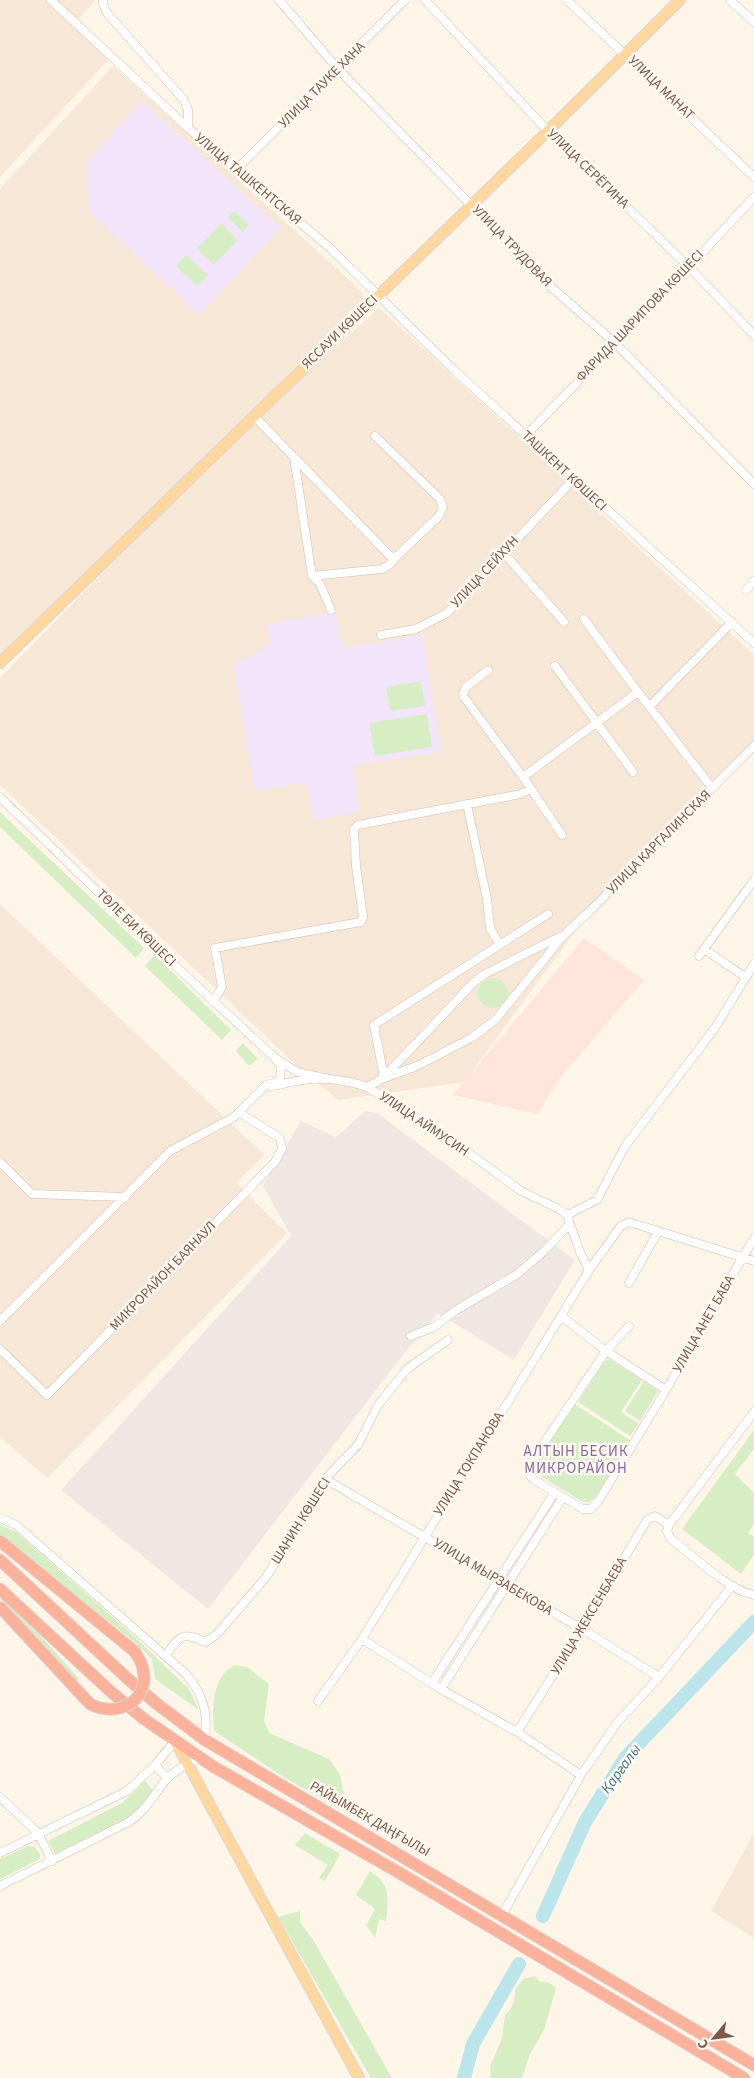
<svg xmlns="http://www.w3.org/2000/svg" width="754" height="2078" font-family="'Source Sans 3',sans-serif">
	<rect width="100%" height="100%" fill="#fef5e9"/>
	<!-- residential -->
	<path fill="#f7e7d6" d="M 0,0 L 96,0 L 72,25 L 108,60 L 0,177 Z
		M 113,66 L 360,290 L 364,300 L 0,657 L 0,189 Z
		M 379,308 L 754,655 L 754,746 L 591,910 L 464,1082 L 338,1100 L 296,1065 L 0,785 L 0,678 L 187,486 L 273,402 Z
		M 0,904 L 264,1155 L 236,1183 L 287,1233 L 47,1478 L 0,1437 Z
		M 754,1833 L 754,1938 L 711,1911 Z"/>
	<!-- commercial -->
	<path fill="#ffe5dc" d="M 584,938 L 644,980 L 559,1079 L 537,1114 L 453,1095 Z"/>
	<!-- industrial -->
	<path fill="#efe8e2" d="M 365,1111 L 377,1113 L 575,1260 L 514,1360 L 438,1313 L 406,1351 L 208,1609 L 61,1490 L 291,1236 L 263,1186 L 301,1121 L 336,1137 Z"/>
	<!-- education -->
	<path fill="#f2e5fb" d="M 142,101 L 281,228 L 199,315 L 89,211 L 87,161 Z
		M 335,612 L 343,648 L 423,635 L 441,752 L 353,765 L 359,812 L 314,820 L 307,782 L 255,791 L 233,663 L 241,662 L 247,657 L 271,645 L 266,624 Z"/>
	<!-- green -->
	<path fill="#d7eec5" d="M 234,211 L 249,224 L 243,232 L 228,218 Z
		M 221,223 L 238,240 L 214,265 L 197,249 Z
		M 186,255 L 208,275 L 197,286 L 176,266 Z
		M 421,681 L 425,706 L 390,711 L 386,687 Z
		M 427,714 L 432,747 L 375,756 L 369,723 Z
		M 0,812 L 144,948 L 136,958 L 0,827 Z
		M 155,955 L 231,1030 L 222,1040 L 145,966 Z
		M478 993a15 15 0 1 1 30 0a15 15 0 1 1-30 0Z
		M 243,1043 L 258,1059 L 249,1066 L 236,1051 Z
		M 609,1359 L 642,1380 L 621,1412 L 639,1424 L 630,1436 L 578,1402 L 604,1362 Z
		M 644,1381 L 658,1391 L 640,1421 L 625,1411 Z
		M 573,1403 L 631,1441 L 597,1496 L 589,1502 L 583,1502 L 536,1473 L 533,1459 Z
		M 754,1430 L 754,1449 L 735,1474 L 754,1493 L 754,1524 L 748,1533 L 754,1537 L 754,1555 L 741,1574 L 682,1529 Z
		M 0,1525 L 16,1532 L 135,1637 L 189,1689 L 199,1710 L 155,1679 L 152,1659 L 132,1640 L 0,1536 Z
		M 0,1596 L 42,1637 L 79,1679 L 76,1681 L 0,1599 Z
		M 234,1665 L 247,1667 L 269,1684 L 264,1720 L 269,1733 L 329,1759 L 340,1775 L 345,1799 L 339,1809 L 285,1778 L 214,1731 C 212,1715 212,1691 222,1676 C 224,1672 231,1668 234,1665 Z
		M 145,1781 L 154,1791 L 135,1815 L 56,1855 L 48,1841 L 122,1803 Z
		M 305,1833 L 340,1854 L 325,1881 L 319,1878 L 328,1865 L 295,1845 Z
		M 28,1846 L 35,1847 L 40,1854 L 40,1859 L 0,1879 L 0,1859 Z
		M 370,1871 C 392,1886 388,1897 386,1921 L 379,1919 L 375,1938 L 366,1925 L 375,1909 L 356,1895 Z
		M 300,1911 L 300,1923 L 312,1938 L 392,2078 L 371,2078 L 278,1917 Z
		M 535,1976 L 539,1981 L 550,1983 L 556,1988 L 544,2030 L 530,2054 L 522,2078 L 489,2078 L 491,2074 L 490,2066 L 502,2039 L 505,2015 C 512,2009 516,2000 515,1990 L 523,1979 Z"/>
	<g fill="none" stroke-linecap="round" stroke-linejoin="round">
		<!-- river -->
		<path stroke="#bbe5ea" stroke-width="14" d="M 543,1916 L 585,1822 L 626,1757 L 754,1622
			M 464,2078 L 473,2044 L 519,1964"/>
		<!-- minor casing -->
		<g stroke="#d4beaf" stroke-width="9">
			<path id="minor" d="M 51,0 L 188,128
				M 103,0 L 103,4 L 107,13 L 184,100 L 188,110 L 188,128 L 330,248 L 454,370 L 754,643
				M 279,0 L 338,69 L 551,287 L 614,342 L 754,484
				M 425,0 L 548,131 L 689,267 L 754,335
				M 567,0 L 754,177
				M 730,0 L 754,22
				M 237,169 L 405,0
				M 254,416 L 390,556 L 396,557 L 439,516 L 443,507 L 440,499 L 375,436
				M 526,435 L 575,385 L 607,347 L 689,267 L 754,197
				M 294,457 L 312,576 L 382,569 L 389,565 L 396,557
				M 503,552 L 564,622
				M 312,576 L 320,584 L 331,610
				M 746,590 L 754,581
				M 584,619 L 638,692 L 712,788
				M 381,635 L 416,629 L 447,613 L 573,480
				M 555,666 L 633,772
				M 488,670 L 466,687 L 463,693 L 464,697 L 523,777 L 562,835
				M 650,706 L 732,622
				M 523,777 L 638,692
				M 0,797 L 155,947 L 274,1057 L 297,1072 L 329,1079
				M 467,804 L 487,899 L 490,928 L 499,944
				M 704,949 L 745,977
				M 699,956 L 754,880
				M 213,1002 L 222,987 L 215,948 L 361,922 L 363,917 L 356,866 L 354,829 L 358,825 L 521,794 L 530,789
				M 385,1076 L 473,983 L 485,974 L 559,937
				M 384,1078 L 374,1025 L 548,914
				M 271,1086 C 282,1085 292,1081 303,1080 C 323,1077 348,1080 367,1087 L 440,1132 L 521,1191 L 559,1209 L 567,1215
				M 367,1087 L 384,1078 L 417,1066 L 473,1037 L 496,1019 L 563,936 L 591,910 L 754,746
				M 0,1162 L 32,1194 L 125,1197
				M 567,1215 L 580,1252 L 589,1270 L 561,1316 L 606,1351 L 666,1390 L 754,1238
				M 567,1215 L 597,1200 L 625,1146 L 715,1028 L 754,964
				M 589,1270 L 621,1226 L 629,1222 L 754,1261
				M 629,1283 L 658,1232
				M 0,1321 L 170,1151 L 234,1117 L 266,1085 L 274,1083 L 280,1078 L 281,1066 L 276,1060
				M 629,1326 L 606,1351 L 531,1462 C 527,1468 528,1476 534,1480 L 583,1509 L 591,1509 L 599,1500 L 666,1390
				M 411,1336 L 434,1327 L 456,1310 L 516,1275 L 543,1252 L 569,1225
				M 0,1349 L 47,1395 L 275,1162 L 282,1149 L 280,1138 L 240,1113
				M 754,1412 L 669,1525 L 667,1531 L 670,1538 C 692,1555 728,1590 754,1595
				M 325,1479 L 582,1629 L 659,1677
				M 0,1518 L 16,1525 L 186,1674 C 204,1696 208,1712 205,1740
				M 362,1639 L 441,1689 L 517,1732 L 581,1775
				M 166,1655 C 181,1634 182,1632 206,1642 L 217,1634 L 267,1576 L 325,1479 L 358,1445 L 378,1405 L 407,1369 L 448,1340
				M 432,1683 L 555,1492
				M 441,1689 L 563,1497
				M 318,1701 L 362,1639 L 561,1316
				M 517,1732 L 582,1629 L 647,1520 L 655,1516 L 669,1525
				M 155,1765 L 167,1778
				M 0,1797 L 38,1833 L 52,1861
				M 0,1853 L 127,1791 L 155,1765 L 175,1741
				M 0,1886 L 129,1822 C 146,1811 154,1794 166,1780 C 175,1770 188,1763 200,1758
				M 502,1915 L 581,1775 L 617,1723 L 659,1677 L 732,1586"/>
		</g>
		<!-- major casing -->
		<g stroke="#ddd4d0" stroke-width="12">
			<path id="major" d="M 0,663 L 548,131 L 680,0
				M 175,1741 L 359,2078"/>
		</g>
		<!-- highway casing -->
		<g stroke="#ddd4d0" stroke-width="13">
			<path id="highway" d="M 0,1560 L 128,1679 L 157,1704 L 205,1740 L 754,2065
				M 0,1589 L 110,1691 L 144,1719 L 214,1767 L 398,1872 L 744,2078"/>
		</g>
		<!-- minor -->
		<use href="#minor" stroke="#fff" stroke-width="8"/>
		<!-- major -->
		<use href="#major" stroke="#ffd79f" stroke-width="10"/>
		<!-- highway -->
		<use href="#highway" stroke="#fcb19b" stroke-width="11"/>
		<!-- highway-bridge casing -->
		<g stroke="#ddd4d0" stroke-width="13" stroke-linecap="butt">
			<path id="highway-bridge" d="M 0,1541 L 134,1651 C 161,1686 129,1723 90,1704 L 0,1607"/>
		</g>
		<!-- highway-bridge -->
		<use href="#highway-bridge" stroke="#fcb19b" stroke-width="11"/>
	</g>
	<g text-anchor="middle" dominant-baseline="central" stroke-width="5" stroke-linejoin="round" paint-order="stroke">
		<!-- street labels -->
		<g font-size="14" fill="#7c5949" stroke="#fff9f1">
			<text transform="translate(322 85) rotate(-45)">УЛИЦА ТАУКЕ ХАНА</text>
			<text transform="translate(661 88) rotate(44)">УЛИЦА МАНАТ</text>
			<text transform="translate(588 169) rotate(44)">УЛИЦА СЕРЁГИНА</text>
			<text transform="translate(248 179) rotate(40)">УЛИЦА ТАШКЕНТСКАЯ</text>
			<text transform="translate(512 246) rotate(46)">УЛИЦА ТРУДОВАЯ</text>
			<text transform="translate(640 316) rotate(-46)">ФАРИДА ШАРИПОВА КӨШЕСІ</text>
			<text transform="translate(340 332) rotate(-44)">ЯССАУИ КӨШЕСІ</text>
			<text transform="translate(564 471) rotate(43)">ТАШКЕНТ КӨШЕСІ</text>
			<text transform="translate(485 572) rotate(-47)">УЛИЦА СЕЙХУН</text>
			<text transform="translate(659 842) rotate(-45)">УЛИЦА КАРГАЛИНСКАЯ</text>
			<text transform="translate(136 928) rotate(44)">ТӨЛЕ БИ КӨШЕСІ</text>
			<text transform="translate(424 1124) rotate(34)">УЛИЦА АЙМУСИН</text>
			<text transform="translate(163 1276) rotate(-46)">МИКРОРАЙОН БАЯНАУЛ</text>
			<text transform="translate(704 1324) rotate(-60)">УЛИЦА АНЕТ БАБА</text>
			<text transform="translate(469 1464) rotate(-58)">УЛИЦА ТОКПАНОВА</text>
			<text transform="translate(301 1521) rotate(-58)">ШАНИН КӨШЕСІ</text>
			<text transform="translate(493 1577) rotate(31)">УЛИЦА МЫРЗАБЕКОВА</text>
			<text transform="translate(589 1616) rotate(-59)">УЛИЦА ЖЕКСЕНБАЕВА</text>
			<text transform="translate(370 1819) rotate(30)">РАЙЫМБЕК ДАҢҒЫЛЫ</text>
		</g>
		<!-- neighbourhood labels -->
		<g font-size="15" letter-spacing="1" fill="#89659e" stroke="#fff9f1">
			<text x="576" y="1451">АЛТЫН БЕСИК<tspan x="576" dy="17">МИКРОРАЙОН</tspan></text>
		</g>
		<!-- water labels -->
		<g font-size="15" font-style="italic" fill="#3b7882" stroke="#fff9f1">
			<text transform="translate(621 1769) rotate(-54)">Қарғалы</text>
		</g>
	</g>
	<!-- north arrow -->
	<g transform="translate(714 2038) rotate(241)" stroke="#fff9f1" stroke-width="4" paint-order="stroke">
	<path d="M0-4L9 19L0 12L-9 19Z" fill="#7c5949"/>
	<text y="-8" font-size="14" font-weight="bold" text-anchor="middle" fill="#7c5949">С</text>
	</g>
</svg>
